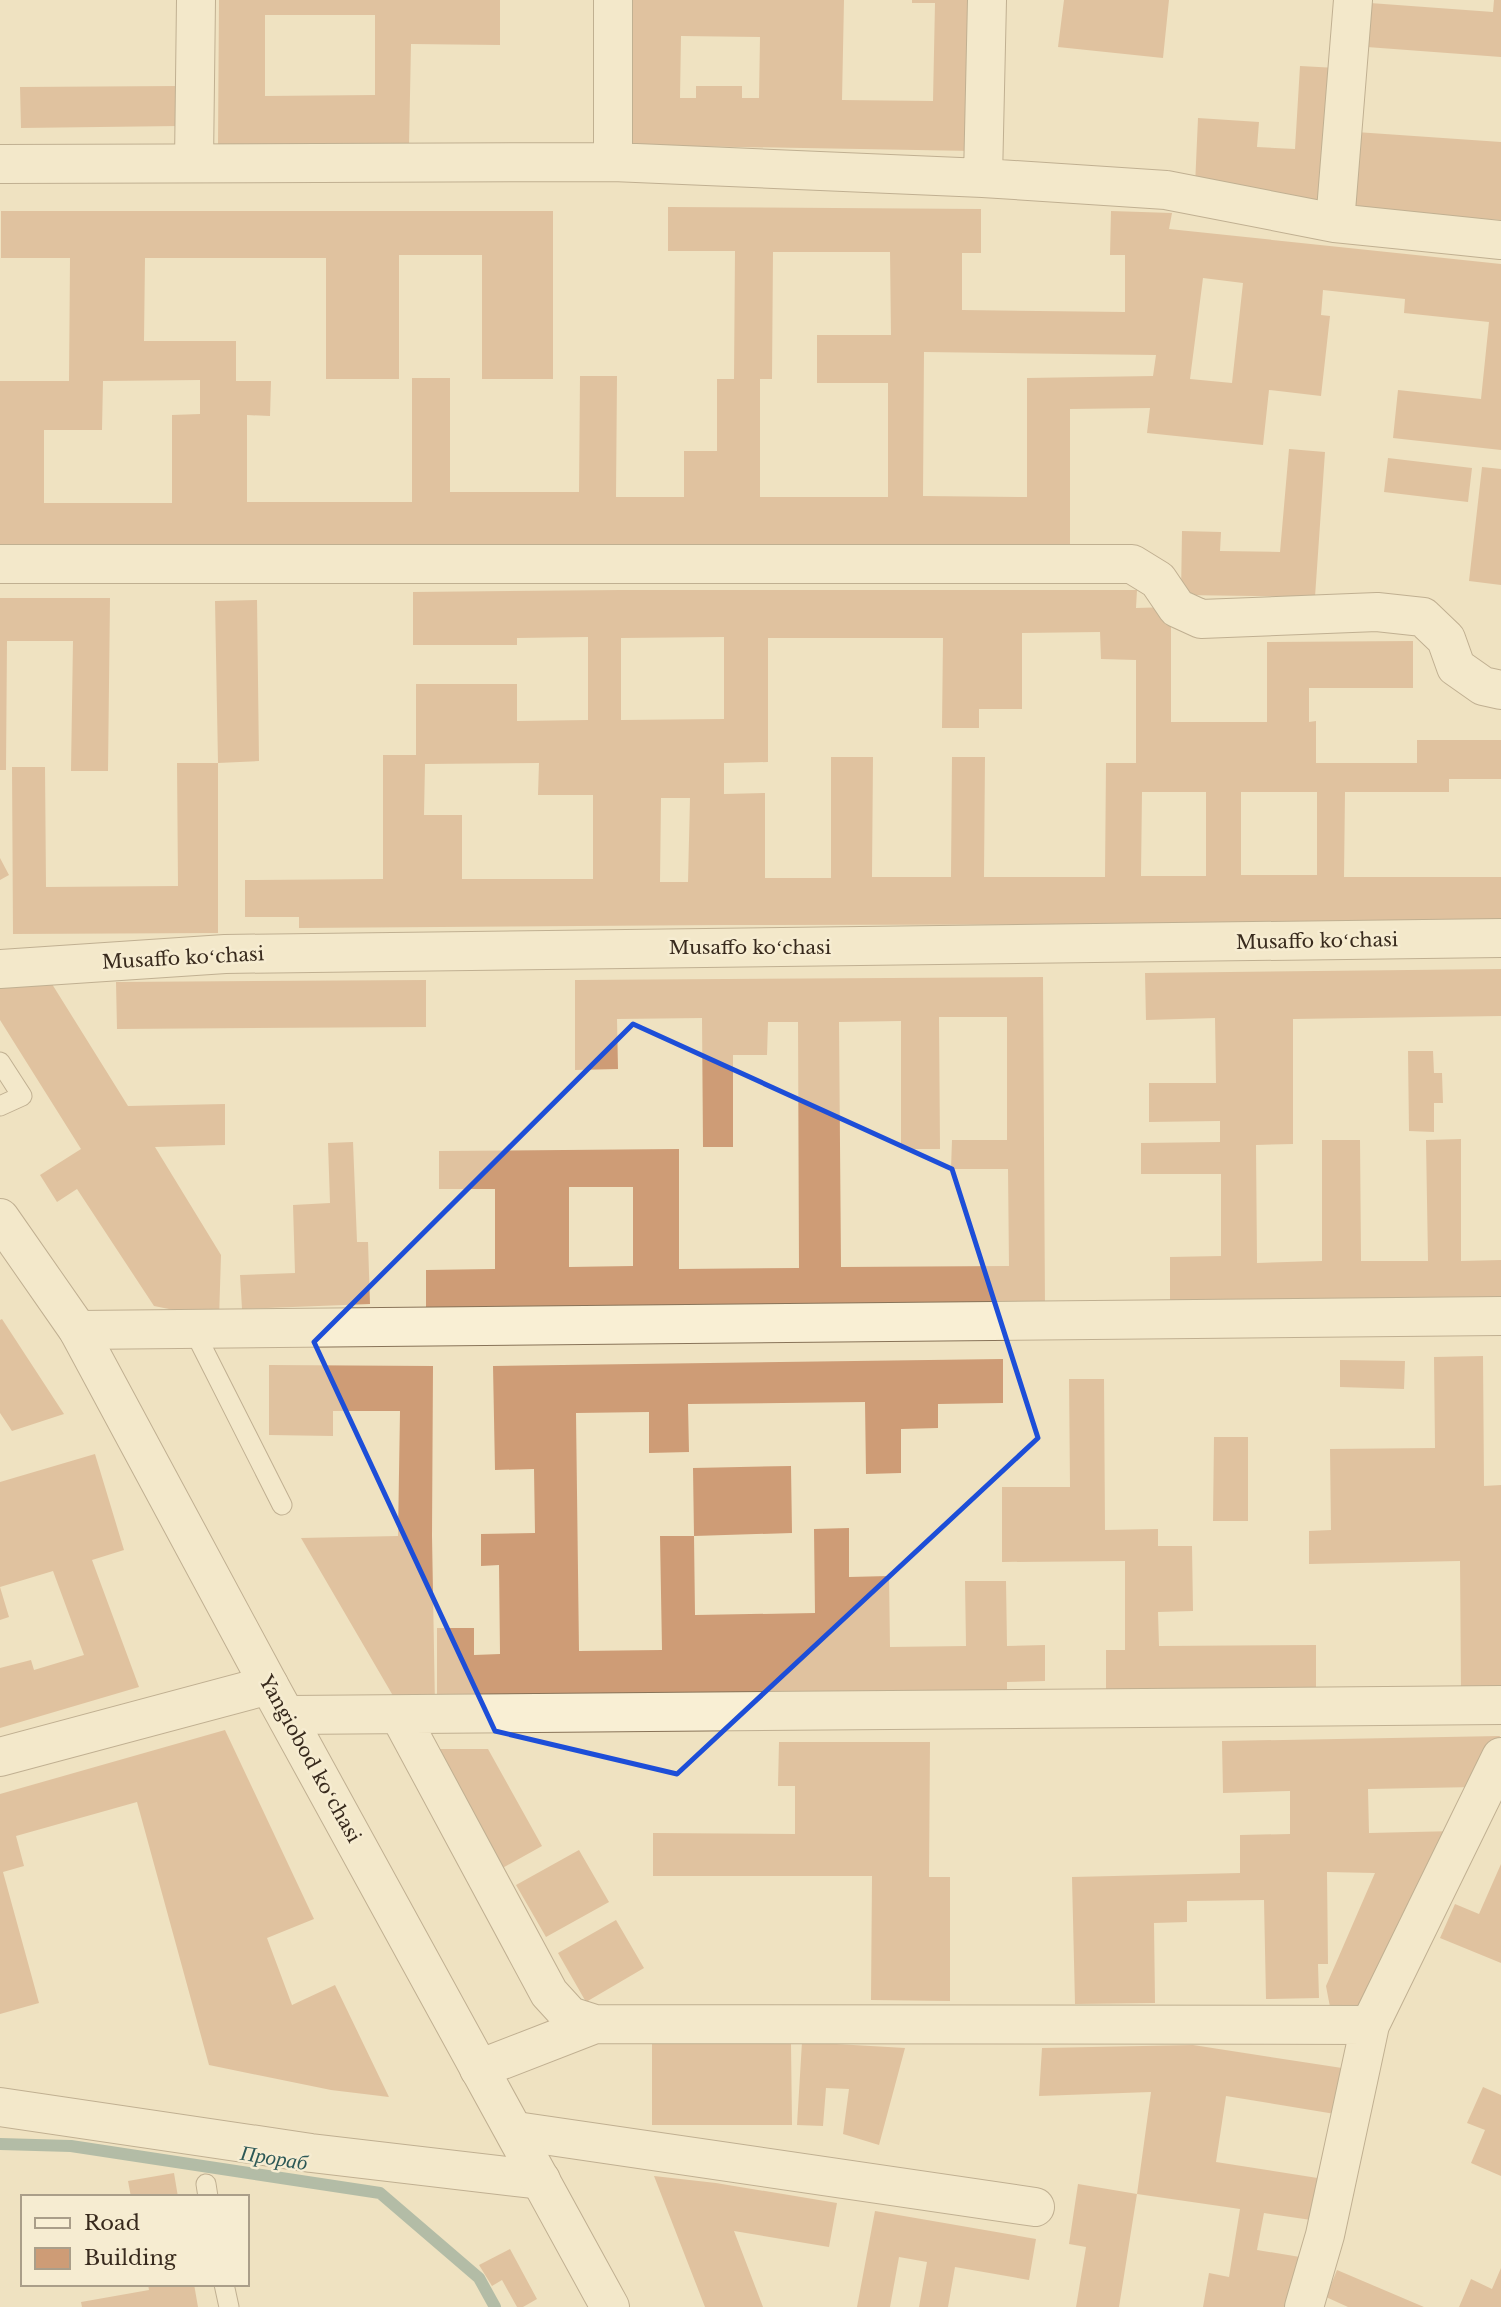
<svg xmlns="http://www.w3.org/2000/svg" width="1501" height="2307" font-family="'Libre Baskerville',serif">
	<rect width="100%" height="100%" fill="#efe2c1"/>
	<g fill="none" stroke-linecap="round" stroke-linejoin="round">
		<!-- stream -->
		<path stroke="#6b8f86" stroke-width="12" d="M 0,2144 L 71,2146 L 380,2193 L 479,2278 L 495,2307"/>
	</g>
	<!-- building -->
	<path fill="#ce9c76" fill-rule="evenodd" d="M 219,0 L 500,0 L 500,45 L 411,44 L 409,146 L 218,144 ZM 265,15 L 375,15 L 375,95 L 265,96 Z
		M 629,0 L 844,0 L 842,100 L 933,101 L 935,3 L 912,3 L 912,0 L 977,0 L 973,151 L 627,145 ZM 681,36 L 760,37 L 759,98 L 742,98 L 742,86 L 696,86 L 696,98 L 680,98 Z
		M 1064,0 L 1169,0 L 1163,58 L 1058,47 Z
		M 1494,0 L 1501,0 L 1501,57 L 1367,47 L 1370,3 L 1493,12 Z
		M 1300,66 L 1337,68 L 1329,201 L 1195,186 L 1198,118 L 1259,122 L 1257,147 L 1295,149 Z
		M 178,86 L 179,126 L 21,128 L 20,87 Z
		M 1356,132 L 1501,142 L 1501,220 L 1350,209 Z
		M 668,207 L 981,209 L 981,253 L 962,253 L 962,310 L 1125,312 L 1125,255 L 1110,255 L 1111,211 L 1172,213 L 1169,229 L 1501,264 L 1501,450 L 1393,438 L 1398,390 L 1481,399 L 1489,322 L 1404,313 L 1405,299 L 1323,290 L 1321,315 L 1330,316 L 1321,396 L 1269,390 L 1263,445 L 1147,433 L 1150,408 L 1070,409 L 1070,544 L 0,545 L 0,381 L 69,381 L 70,258 L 1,258 L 1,211 L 553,211 L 553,379 L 482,379 L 482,255 L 399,255 L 399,379 L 326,379 L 326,258 L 145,258 L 144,341 L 236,341 L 236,381 L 271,381 L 270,416 L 247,415 L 247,502 L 412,502 L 412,378 L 450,378 L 450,492 L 579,492 L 580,376 L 617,376 L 616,497 L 684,497 L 684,451 L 717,451 L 717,379 L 734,379 L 735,251 L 668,251 ZM 773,252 L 890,252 L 891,335 L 817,335 L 817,383 L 888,383 L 888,497 L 760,497 L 760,379 L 772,379 ZM 1203,278 L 1243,283 L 1232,383 L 1190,379 ZM 924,352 L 1156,355 L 1153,376 L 1027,378 L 1027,497 L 923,496 ZM 200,380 L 200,414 L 172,415 L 172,503 L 44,503 L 44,430 L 102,430 L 103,381 Z
		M 1289,449 L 1325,452 L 1315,597 L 1181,595 L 1182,531 L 1221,532 L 1220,551 L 1280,552 Z
		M 1388,458 L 1472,468 L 1468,502 L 1384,492 Z
		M 1482,467 L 1501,469 L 1501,585 L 1469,581 Z
		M 621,590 L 1137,590 L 1136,608 L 1171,607 L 1171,722 L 1267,722 L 1267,642 L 1413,641 L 1413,688 L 1309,688 L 1309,722 L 1316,721 L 1316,763 L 1417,763 L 1417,740 L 1501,740 L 1501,779 L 1449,779 L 1449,792 L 1345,792 L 1344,877 L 1501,877 L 1501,929 L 1344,924 L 724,925 L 299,928 L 299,917 L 245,917 L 245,880 L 383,879 L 383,755 L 416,755 L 416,684 L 517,684 L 517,721 L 588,720 L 588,637 L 517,638 L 517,645 L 413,645 L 413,592 ZM 1100,632 L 1101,659 L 1136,660 L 1136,763 L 1106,763 L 1105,877 L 984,877 L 985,757 L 952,757 L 951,877 L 872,877 L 873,757 L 831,757 L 831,878 L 765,878 L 765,793 L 724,794 L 724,763 L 768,762 L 768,638 L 943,638 L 942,728 L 979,728 L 979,709 L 1022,709 L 1022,633 ZM 724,637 L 724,719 L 621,720 L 621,638 ZM 539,763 L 538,795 L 593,795 L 593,879 L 462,879 L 462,815 L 424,815 L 425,764 ZM 1142,792 L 1206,792 L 1206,876 L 1141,876 ZM 1241,792 L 1317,792 L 1317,875 L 1241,875 ZM 661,798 L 690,798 L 688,882 L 660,882 Z
		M 0,598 L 110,598 L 108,771 L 71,771 L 73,641 L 7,641 L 6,770 L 0,770 Z
		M 257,600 L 259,761 L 218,763 L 218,933 L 13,934 L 12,767 L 45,767 L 46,887 L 178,886 L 177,763 L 218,763 L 215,601 Z
		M 0,858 L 9,875 L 0,880 Z
		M 1501,969 L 1501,1016 L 1293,1019 L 1293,1144 L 1256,1145 L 1257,1263 L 1322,1261 L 1322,1140 L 1360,1140 L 1361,1261 L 1428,1261 L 1426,1140 L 1461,1139 L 1461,1261 L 1501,1260 L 1501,1305 L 1170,1308 L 1170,1257 L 1221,1256 L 1221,1174 L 1141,1174 L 1141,1143 L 1220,1142 L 1220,1121 L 1149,1122 L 1149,1083 L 1216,1083 L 1215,1018 L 1146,1020 L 1145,973 Z
		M 1043,977 L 1045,1309 L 426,1314 L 426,1270 L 495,1269 L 495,1189 L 439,1189 L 439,1151 L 679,1149 L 679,1269 L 799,1268 L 798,1022 L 768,1022 L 767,1055 L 733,1055 L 733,1147 L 703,1147 L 702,1018 L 617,1019 L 618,1069 L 575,1070 L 575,980 ZM 939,1017 L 1007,1017 L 1007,1140 L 952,1140 L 951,1169 L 1008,1169 L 1009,1266 L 841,1267 L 839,1022 L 901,1021 L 901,1149 L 940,1149 ZM 569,1187 L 633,1187 L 633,1266 L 569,1267 Z
		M 426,980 L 426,1027 L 117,1029 L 116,982 Z
		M 52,984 L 128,1106 L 225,1104 L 225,1145 L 155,1147 L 221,1255 L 219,1319 L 154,1306 L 77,1189 L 57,1202 L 40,1175 L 81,1149 L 0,1020 L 0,988 Z
		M 1408,1051 L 1433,1051 L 1434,1073 L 1442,1073 L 1443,1103 L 1434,1103 L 1434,1132 L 1409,1131 Z
		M 353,1142 L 357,1242 L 368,1242 L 370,1304 L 242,1309 L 240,1275 L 295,1273 L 293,1205 L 330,1203 L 328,1143 Z
		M 2,1319 L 64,1414 L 12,1431 L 0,1413 L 0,1320 Z
		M 1483,1356 L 1484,1486 L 1501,1485 L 1501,1691 L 1461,1692 L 1460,1561 L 1309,1564 L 1309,1531 L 1331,1530 L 1330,1449 L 1435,1448 L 1434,1357 Z
		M 1003,1359 L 1003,1403 L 938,1404 L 938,1428 L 901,1429 L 901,1473 L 866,1474 L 865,1402 L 688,1404 L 689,1452 L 649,1453 L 649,1412 L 576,1413 L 579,1651 L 662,1650 L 660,1536 L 694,1536 L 695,1615 L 815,1613 L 814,1529 L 849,1528 L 849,1577 L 889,1576 L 890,1647 L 966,1646 L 965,1581 L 1006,1581 L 1007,1646 L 1045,1645 L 1045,1681 L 1007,1682 L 1007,1692 L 437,1700 L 437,1628 L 474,1628 L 474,1655 L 500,1654 L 499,1565 L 481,1566 L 481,1534 L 535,1533 L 534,1469 L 495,1470 L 493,1366 Z
		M 1340,1360 L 1405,1361 L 1404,1389 L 1340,1387 Z
		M 269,1365 L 433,1366 L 432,1536 L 435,1707 L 399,1706 L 301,1538 L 398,1536 L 400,1411 L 333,1411 L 333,1436 L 269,1435 Z
		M 1069,1379 L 1104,1379 L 1105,1530 L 1158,1529 L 1158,1546 L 1192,1546 L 1193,1611 L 1158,1612 L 1159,1646 L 1316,1645 L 1316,1692 L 1106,1694 L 1106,1650 L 1125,1650 L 1125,1561 L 1002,1562 L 1002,1487 L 1070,1487 Z
		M 1214,1437 L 1248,1437 L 1248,1521 L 1213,1521 Z
		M 95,1454 L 124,1550 L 92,1560 L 139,1687 L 0,1728 L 0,1668 L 31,1660 L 34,1670 L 84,1655 L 53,1571 L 0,1587 L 9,1617 L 0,1620 L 0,1482 Z
		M 791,1466 L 792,1533 L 694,1536 L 693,1468 Z
		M 225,1730 L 314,1919 L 267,1938 L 292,2005 L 335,1985 L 389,2097 L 331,2090 L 209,2065 L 137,1802 L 16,1836 L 24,1866 L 3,1872 L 39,2003 L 0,2014 L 0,1794 Z
		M 1500,1736 L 1476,1787 L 1368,1789 L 1369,1833 L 1457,1831 L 1356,2011 L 1330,2007 L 1326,1986 L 1375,1873 L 1327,1872 L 1328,1964 L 1318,1964 L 1319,1998 L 1266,1999 L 1264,1900 L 1187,1901 L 1187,1922 L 1154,1923 L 1155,2003 L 1075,2004 L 1072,1877 L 1240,1873 L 1240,1835 L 1290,1834 L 1290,1791 L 1223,1793 L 1222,1741 Z
		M 779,1742 L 930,1742 L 929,1877 L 950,1877 L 950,2001 L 871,2000 L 872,1876 L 653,1876 L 653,1833 L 795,1834 L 795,1786 L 778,1786 Z
		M 432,1749 L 488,1749 L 542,1846 L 499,1870 Z
		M 579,1850 L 609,1902 L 546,1937 L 516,1885 Z
		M 1501,1864 L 1501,1963 L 1440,1938 L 1455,1904 L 1479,1914 Z
		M 616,1920 L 644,1968 L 586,2002 L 558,1953 Z
		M 802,2042 L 905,2048 L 879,2145 L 843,2134 L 849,2089 L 826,2088 L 823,2126 L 797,2125 Z
		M 652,2044 L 791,2044 L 792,2125 L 652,2125 Z
		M 1193,2045 L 1342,2068 L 1335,2114 L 1226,2096 L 1216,2162 L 1324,2179 L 1318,2221 L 1264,2213 L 1257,2250 L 1300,2257 L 1296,2307 L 1203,2307 L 1209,2273 L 1229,2277 L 1240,2209 L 1137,2194 L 1151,2092 L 1039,2096 L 1042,2048 Z
		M 1483,2087 L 1501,2095 L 1501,2176 L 1471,2163 L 1485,2130 L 1467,2123 Z
		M 174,2173 L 178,2197 L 131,2197 L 128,2181 Z
		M 654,2176 L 716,2183 L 837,2203 L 829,2247 L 734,2231 L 763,2307 L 705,2307 Z
		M 1078,2184 L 1137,2194 L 1119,2307 L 1076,2307 L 1086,2247 L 1069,2244 Z
		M 875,2211 L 1036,2239 L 1029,2280 L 955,2267 L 948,2307 L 919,2307 L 927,2262 L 899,2257 L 890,2307 L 857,2307 Z
		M 510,2249 L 537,2299 L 523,2307 L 517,2307 L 502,2280 L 492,2286 L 479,2265 Z
		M 1501,2268 L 1501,2307 L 1459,2307 L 1471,2279 L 1492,2289 Z
		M 1337,2270 L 1424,2307 L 1348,2307 L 1326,2297 Z
		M 148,2284 L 194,2284 L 198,2307 L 82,2307 L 81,2302 L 149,2290 Z"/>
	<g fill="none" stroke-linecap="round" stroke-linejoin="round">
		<!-- service casing -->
		<g stroke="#887358" stroke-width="21">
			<path id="service" d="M 0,1062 L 22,1096 L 0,1106
				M 193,1329 L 282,1505
				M 206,2184 L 208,2197
				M 224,2284 L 229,2307"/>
		</g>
		<!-- minor casing -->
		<g stroke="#887358" stroke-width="40">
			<path id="minor" d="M 613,0 L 613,162
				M 194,162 L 196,0
				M 0,164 L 613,162 L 983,178 L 1166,190 L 1335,223 L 1501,240
				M 983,178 L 987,0
				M 1335,223 L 1353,0
				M 0,564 L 1132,564 L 1158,580 L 1177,608 L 1201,619 L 1377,612 L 1423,617 L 1446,639 L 1456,667 L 1483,686 L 1501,690
				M 0,969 L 225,954 L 1501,938
				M 78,1330 L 1501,1316
				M 288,1715 L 1501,1705
				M 400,1716 L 549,1993 L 570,2016 L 595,2024 L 1370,2025
				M 0,1757 L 269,1685
				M 479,2069 L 595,2024
				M 0,2107 L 311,2153 L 541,2180
				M 516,2131 L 1035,2207
				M 1304,2307 L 1325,2235 L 1370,2025 L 1501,1757"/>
		</g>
		<!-- tertiary casing -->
		<g stroke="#887358" stroke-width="40">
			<path id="tertiary" d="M 0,1218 L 78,1330 L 269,1685 L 610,2307"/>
		</g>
		<!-- service -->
		<use href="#service" stroke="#f9efd4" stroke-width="19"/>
		<!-- minor -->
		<use href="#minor" stroke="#f9efd4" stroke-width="38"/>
		<!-- tertiary -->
		<use href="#tertiary" stroke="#f9efd4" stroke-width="38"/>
	</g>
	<!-- marked area -->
	<path d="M0 0H1501V2307H0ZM 633,1024 L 952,1169 L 1038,1438 L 677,1774 L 495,1731 L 314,1342 Z" fill="#efe2c1" fill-opacity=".55" fill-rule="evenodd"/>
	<path fill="none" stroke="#1d4ed8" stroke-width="5" stroke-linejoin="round" d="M 633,1024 L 952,1169 L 1038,1438 L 677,1774 L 495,1731 L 314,1342 Z"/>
	<g text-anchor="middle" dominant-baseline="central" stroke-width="5" stroke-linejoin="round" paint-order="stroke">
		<!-- street labels -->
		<g font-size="19" fill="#382a1d" stroke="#f6ecd1">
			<text transform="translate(1317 941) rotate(-1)">Musaffo koʻchasi</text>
			<text x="750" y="947">Musaffo koʻchasi</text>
			<text transform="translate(183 958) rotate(-3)">Musaffo koʻchasi</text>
			<text transform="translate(310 1759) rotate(61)">Yangiobod koʻchasi</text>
		</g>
		<!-- water labels -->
		<g font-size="21" font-style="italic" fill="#2c5856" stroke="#f6ecd1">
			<text transform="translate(274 2158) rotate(9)">Прораб</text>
		</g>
	</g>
	<!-- legend -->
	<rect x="21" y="2195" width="228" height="91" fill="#f6ecd1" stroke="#aa9e89" stroke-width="2"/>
	<rect x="35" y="2218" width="35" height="10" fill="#f9efd4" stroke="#aa9e89" stroke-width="2"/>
	<text x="84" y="2230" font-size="21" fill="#382a1d">Road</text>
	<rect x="35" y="2248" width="35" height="21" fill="#ce9c76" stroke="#aa9e89" stroke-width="2"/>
	<text x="84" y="2265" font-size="21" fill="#382a1d">Building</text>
</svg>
